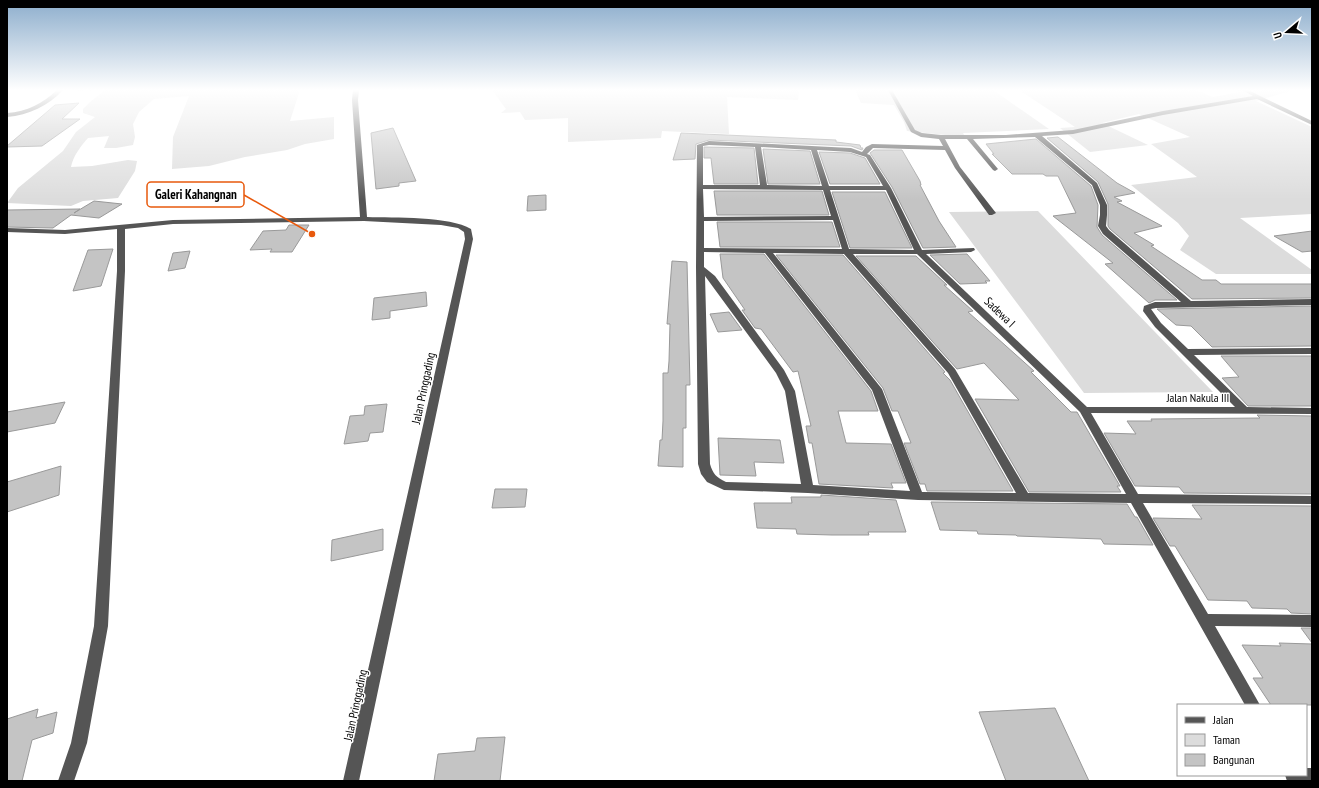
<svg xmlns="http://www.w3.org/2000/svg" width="1319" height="788" font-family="'PT Sans Narrow',sans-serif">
	<rect width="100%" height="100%" fill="#fff"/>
	<!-- green -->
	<path fill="#dcdcdc" d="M 76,90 L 300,90 L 290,121 L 334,117 L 334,139 L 305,144 L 287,150 L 245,157 L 209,166 L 172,169 L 173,137 L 189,96 L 154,99 L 139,112 L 133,124 L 135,137 L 133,145 L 116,148 L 104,148 L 109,136 L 88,138 C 81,146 73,156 71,167 L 92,166 L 128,160 L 137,161 L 135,171 L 118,198 L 83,201 L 71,206 L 7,203 L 18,188 L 63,151 L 76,132 L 95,117 L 83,113 L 83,109 L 90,102 L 105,90 L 78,91 Z
		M 492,90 L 799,90 L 798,100 L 727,97 L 729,134 L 662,131 L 661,138 L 568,142 L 568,118 L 525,120 L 520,112 L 501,113 L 506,109 Z
		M 855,90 L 993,90 L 1049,129 L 963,133 L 965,137 L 907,131 L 904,122 L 894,105 L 861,103 Z
		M 1019,90 L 1196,90 L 1213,97 L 1240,92 L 1237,90 L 1294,90 L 1256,101 L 1312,127 L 1312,214 L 1240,218 L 1312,270 L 1312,274 L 1216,274 L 1180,250 L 1189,236 L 1178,223 L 1131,185 L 1197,177 L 1151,144 L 1190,137 L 1139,114 L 1102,123 L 1148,145 L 1090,152 L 1060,128 L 1075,127 Z
		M 1038,211 L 1213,392 L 1084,393 L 949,212 Z"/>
	<!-- building -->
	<path fill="#c4c4c4" stroke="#999" d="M 79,103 L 62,119 L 80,119 L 42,146 L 7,147 L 7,146 L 55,105 Z
		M 393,128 L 416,181 L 399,183 L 399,186 L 376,189 L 371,133 Z
		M 681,133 L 836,140 L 836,142 L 860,145 L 861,148 L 863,148 L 862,150 L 851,146 L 709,140 L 696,144 L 695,159 L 673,160 Z
		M 1058,137 L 1117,183 L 1135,193 L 1114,197 L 1122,201 L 1117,202 L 1162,226 L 1134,233 L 1154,245 L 1151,246 L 1202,280 L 1216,280 L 1221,284 L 1312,284 L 1312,298 L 1192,299 L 1110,229 L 1108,226 L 1108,204 L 1098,182 L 1047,138 Z
		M 1036,139 L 1091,186 L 1098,205 L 1097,227 L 1102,235 L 1177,300 L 1155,300 L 1149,303 L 1105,264 L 1113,263 L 1053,216 L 1076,213 L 1058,176 L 1046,176 L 1043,174 L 1012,174 L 992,154 L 994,154 L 986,144 Z
		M 704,147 L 754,148 L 758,184 L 714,184 L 711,158 L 704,158 Z
		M 763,149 L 810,151 L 820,184 L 768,184 Z
		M 874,150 L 902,150 L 920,181 L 921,185 L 920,185 L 939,221 L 956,247 L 923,248 L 892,187 L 870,153 Z
		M 819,152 L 850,153 L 865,158 L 880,184 L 830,184 Z
		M 714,191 L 822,191 L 829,215 L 717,215 Z
		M 832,192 L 885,192 L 912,248 L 850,248 Z
		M 546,195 L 546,210 L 527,211 L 528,196 Z
		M 94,201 L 122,204 L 99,218 L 71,215 L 53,228 L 7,227 L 7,210 L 80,209 L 74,213 Z
		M 717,222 L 832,222 L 840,247 L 720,247 Z
		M 289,225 L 309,225 L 292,252 L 270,252 L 272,249 L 250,250 L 263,231 L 286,230 Z
		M 1312,231 L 1312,251 L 1302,252 L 1274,236 Z
		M 113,249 L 101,286 L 73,291 L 88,250 Z
		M 190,251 L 185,268 L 168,271 L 173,253 Z
		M 720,254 L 764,254 L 871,391 L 878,411 L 838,411 L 846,443 L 891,444 L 906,483 L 891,483 L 893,488 L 819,484 L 812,443 L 809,443 L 806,426 L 811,426 L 798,371 L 793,372 L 761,329 L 755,328 L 742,310 L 745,310 L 723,278 Z
		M 967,254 L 990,281 L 985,281 L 987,283 L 960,284 L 930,255 Z
		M 776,255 L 843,255 L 945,372 L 943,373 L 950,380 L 1013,491 L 927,491 L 925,484 L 920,484 L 904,443 L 911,443 L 898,411 L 892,411 L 883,388 Z
		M 856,256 L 916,256 L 947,285 L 944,285 L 973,311 L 968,312 L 1034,371 L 1031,372 L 1071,412 L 1077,412 L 1120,486 L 1117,486 L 1121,492 L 1029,492 L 975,399 L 1019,400 L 984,363 L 957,369 Z
		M 672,261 L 687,262 L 690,385 L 686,385 L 686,428 L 683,428 L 683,467 L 658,466 L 660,440 L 662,440 L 663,421 L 663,373 L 668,373 L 669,361 L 670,324 L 667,324 Z
		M 426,292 L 427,306 L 390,311 L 390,318 L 372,320 L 374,298 Z
		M 1312,306 L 1312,346 L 1212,347 L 1191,326 L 1176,325 L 1157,309 Z
		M 729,312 L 742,330 L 718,332 L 710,314 Z
		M 1221,356 L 1312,356 L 1312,406 L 1248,406 L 1222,378 L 1239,377 Z
		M 65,402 L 55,423 L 7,432 L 7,412 Z
		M 387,404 L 383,432 L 370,433 L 368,441 L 344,444 L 350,416 L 364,415 L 365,406 Z
		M 1257,415 L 1312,416 L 1312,494 L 1184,493 L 1179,487 L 1135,486 L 1104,433 L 1136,434 L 1127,421 L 1152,421 L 1151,419 L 1260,418 Z
		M 718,438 L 780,440 L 784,463 L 754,462 L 756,476 L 720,475 Z
		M 61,466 L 59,495 L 7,512 L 7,482 Z
		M 495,489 L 527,489 L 525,507 L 492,508 Z
		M 821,495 L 896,500 L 906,532 L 868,532 L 869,535 L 832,535 L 797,534 L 796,529 L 757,528 L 754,503 L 792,503 L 791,497 L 821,497 Z
		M 931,502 L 1127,504 L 1135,517 L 1137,517 L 1153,545 L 1104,544 L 1101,539 L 1017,536 L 1016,535 L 978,534 L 977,531 L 940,530 Z
		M 1192,505 L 1312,506 L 1312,614 L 1291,613 L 1287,609 L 1252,608 L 1247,601 L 1208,600 L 1175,546 L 1170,546 L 1153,518 L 1202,519 Z
		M 383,529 L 383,550 L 331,561 L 332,540 Z
		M 1301,628 L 1312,628 L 1312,643 Z
		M 1279,643 L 1312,644 L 1312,705 L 1271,705 L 1253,678 L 1263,678 L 1242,645 L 1281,646 Z
		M 1055,708 L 1089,781 L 1006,781 L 979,712 Z
		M 38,709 L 36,718 L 57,712 L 53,733 L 32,740 L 22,781 L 7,781 L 7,719 Z
		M 505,737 L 500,781 L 434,781 L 438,754 L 475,751 L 477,738 Z"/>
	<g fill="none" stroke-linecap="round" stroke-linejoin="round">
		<!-- minor -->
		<path fill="#555" fill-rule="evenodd" d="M 57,90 L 63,90 C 48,106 29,115 7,117 L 7,113 C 27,112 43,103 57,90 Z
			M 353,90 L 359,90 L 358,100 L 367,217 C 394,218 450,216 471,229 L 473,239 L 359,781 L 343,781 L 465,239 L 464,232 L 458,228 L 441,225 L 364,221 L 173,224 L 125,229 L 125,271 L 108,626 L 87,743 L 74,781 L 58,781 L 71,743 L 94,626 L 117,271 L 117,229 L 65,234 L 7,232 L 7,228 L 65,230 L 173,220 L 360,217 L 352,100 Z
			M 888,90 L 892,90 L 915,130 L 922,133 L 941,135 L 1006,135 L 1073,130 L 1163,111 L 1253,96 L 1242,90 L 1248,90 L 1312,121 L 1312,125 L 1310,124 L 1257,99 L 1163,115 L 1073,134 L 1042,136 L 1097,183 L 1107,205 L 1107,215 L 1106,226 L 1109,230 L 1191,301 L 1312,299 L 1312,305 L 1156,308 L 1151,309 L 1161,323 L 1188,349 L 1312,348 L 1312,354 L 1194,355 L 1247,407 L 1312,408 L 1312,414 L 1091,413 L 1138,494 L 1312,496 L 1312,504 L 1143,503 L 1208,614 L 1312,615 L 1312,627 L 1215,626 L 1260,705 L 1245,705 L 1131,503 L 918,500 L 808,493 L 724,490 L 707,482 L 701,474 L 698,464 L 696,267 L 697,145 L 709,141 L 851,148 L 862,152 L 866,147 L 872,144 L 943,146 L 939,139 L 921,137 L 911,132 ZM 1035,137 L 1092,185 L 1100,205 L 1100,215 L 1098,226 L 1103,234 L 1181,302 L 1155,302 L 1144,306 L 1143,311 L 1155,327 L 1235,407 L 1087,407 L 926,254 L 971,252 L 975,250 L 974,248 L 922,250 L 891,188 L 870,155 L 867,154 L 873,148 L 945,150 L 955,168 L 989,215 L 992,215 L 996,213 L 960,167 L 945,139 L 967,139 L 993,170 L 995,171 L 998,169 L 973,139 ZM 709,145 L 755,147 L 760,185 L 703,185 L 703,146 ZM 761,147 L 811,150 L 822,186 L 767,185 ZM 817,150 L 850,152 L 866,157 L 883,186 L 829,186 ZM 703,189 L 823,190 L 831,216 L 704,217 ZM 830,190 L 886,190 L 914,250 L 849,249 ZM 833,220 L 842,249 L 704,248 L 704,221 ZM 704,252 L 765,253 L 872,390 L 910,491 L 813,485 L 795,391 L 784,370 L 715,276 L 704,267 ZM 773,253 L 844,254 L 948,373 L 1016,493 L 922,492 L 882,389 ZM 853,254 L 917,254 L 1080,412 L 1126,494 L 1028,493 L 955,369 ZM 705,276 L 776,373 L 785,391 L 801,484 L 726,482 C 716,477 713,474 710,464 Z
			M 1306,768 L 1312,768 L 1312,781 L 1287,781 L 1285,775 L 1306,775 Z"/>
	</g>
	<!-- sky -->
	<linearGradient id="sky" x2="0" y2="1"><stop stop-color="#8cadcc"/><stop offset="0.45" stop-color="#fff"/><stop offset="1" stop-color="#fff" stop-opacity="0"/></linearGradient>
	<rect width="1319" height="200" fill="url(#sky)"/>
	<g text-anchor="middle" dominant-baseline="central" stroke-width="3" stroke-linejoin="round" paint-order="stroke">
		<!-- street labels -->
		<g font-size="12" fill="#000" stroke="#fff">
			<text transform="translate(1000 312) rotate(44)">Sadewa I</text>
			<text transform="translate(423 388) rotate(-78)">Jalan Pringgading</text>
			<text x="1198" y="397">Jalan Nakula III</text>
			<text transform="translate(355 705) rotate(-78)">Jalan Pringgading</text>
		</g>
	</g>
	<!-- callouts -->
	<path fill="none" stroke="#e8590c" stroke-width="1.5" d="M312 234L244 195"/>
	<circle fill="#e8590c" stroke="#fff" stroke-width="1.5" cx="312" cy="234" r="4"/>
	<rect fill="#fff" stroke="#e8590c" stroke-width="1.5" x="147" y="182" width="97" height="25" rx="4"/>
	<g font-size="13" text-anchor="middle" font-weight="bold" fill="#000">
		<text x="196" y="199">Galeri Kahangnan</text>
	</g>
	<!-- border -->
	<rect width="1319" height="788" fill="none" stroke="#000000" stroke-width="16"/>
	<!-- legend -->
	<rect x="1177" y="704" width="130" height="72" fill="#ffffff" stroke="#999999"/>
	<rect x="1185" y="717" width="20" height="6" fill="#555555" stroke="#999999"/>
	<text x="1213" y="724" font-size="12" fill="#000000">Jalan</text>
	<rect x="1185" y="734" width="20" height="12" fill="#dcdcdc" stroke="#999999"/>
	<text x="1213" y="744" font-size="12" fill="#000000">Taman</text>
	<rect x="1185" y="754" width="20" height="12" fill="#c4c4c4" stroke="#999999"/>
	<text x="1213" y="764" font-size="12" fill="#000000">Bangunan</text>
	<!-- north arrow -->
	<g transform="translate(1287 32) rotate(251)" stroke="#ffffff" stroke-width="3" paint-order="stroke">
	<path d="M0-3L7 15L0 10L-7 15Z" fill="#000000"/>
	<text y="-6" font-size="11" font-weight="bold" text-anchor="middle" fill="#000000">U</text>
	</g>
</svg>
